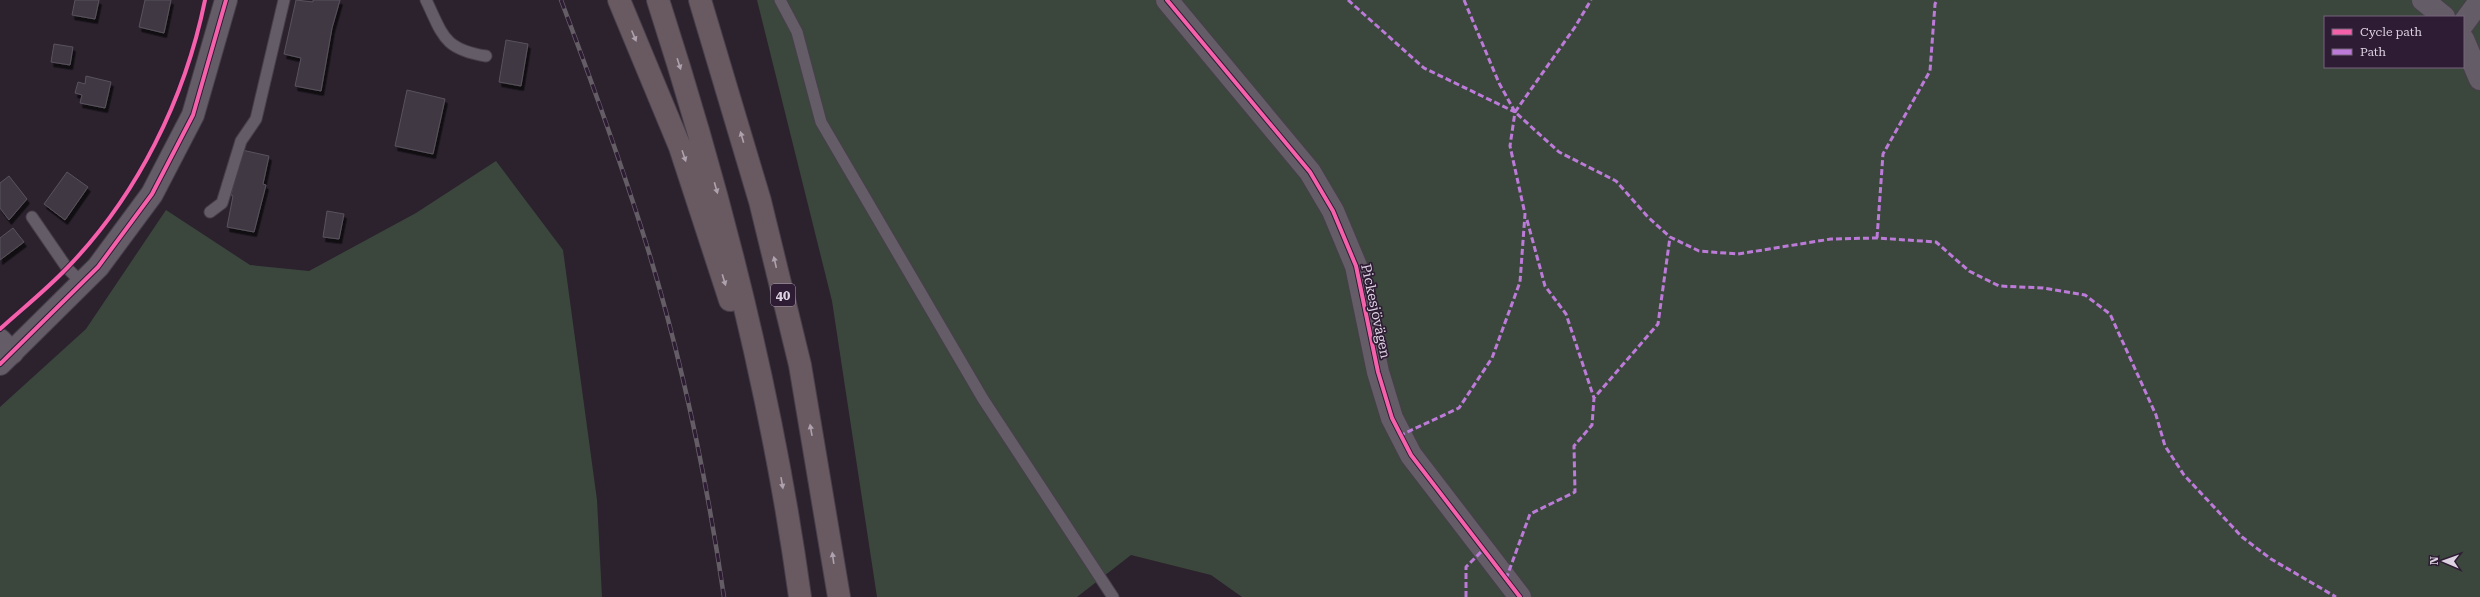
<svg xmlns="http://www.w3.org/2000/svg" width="2480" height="597" font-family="'Roboto Serif',serif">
	<defs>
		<filter id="shadow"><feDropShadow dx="2.5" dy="4.5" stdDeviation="0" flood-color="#0009"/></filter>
	</defs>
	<rect width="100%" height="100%" fill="#2b222e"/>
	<!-- green -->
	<path fill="#3b473c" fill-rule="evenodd" d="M 757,0 L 2480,0 L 2480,597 L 1242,597 L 1211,575 L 1131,555 L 1077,597 L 877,597 L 832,301 ZM 2325,17 L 2463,17 L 2463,67 L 2325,67 Z
		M 496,161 L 563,250 L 597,500 L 602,597 L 0,597 L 0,407 L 86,329 L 166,210 L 250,265 L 309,271 L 416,213 Z"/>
	<!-- building -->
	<path fill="#403943" stroke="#59525d" filter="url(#shadow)" d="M 75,0 L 99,0 L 95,19 L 72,15 Z
		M 145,0 L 171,0 L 164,33 L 139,27 Z
		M 296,0 L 313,2 L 313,0 L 340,0 L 332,28 L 321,91 L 295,86 L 301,58 L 284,54 Z
		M 506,40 L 528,44 L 521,86 L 499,82 Z
		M 54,44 L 73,47 L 70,65 L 51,62 Z
		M 86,76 L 111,82 L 105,108 L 80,103 L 82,95 L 75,93 L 78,82 L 85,84 Z
		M 407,90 L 445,99 L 433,154 L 395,146 Z
		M 242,150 L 269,156 L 263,184 L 266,185 L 254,232 L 227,227 L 233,196 L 231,195 Z
		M 67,172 L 88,187 L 65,220 L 44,204 Z
		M 9,176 L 27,199 L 9,220 L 0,208 L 0,183 Z
		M 327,211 L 344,214 L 339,239 L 323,237 Z
		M 13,228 L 24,242 L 0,260 L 0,238 Z"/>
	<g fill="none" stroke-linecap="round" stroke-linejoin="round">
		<!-- service casing -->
		<g stroke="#483f4b" stroke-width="13">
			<path id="service" d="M 426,0 C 443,35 443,49 486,56
				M 780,0 L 797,32 L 821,122 L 983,399 L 1113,597
				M 210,212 L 222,203 L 241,141 L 256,119 L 284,0
				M 32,217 L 67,268 L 81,282"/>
		</g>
		<!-- minor casing -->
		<g stroke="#483f4b" stroke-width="24">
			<path id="minor" d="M 1167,0 L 1310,172 L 1333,211 L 1356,266 L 1378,372 L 1392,418 L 1411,455 L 1520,597
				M 2423,0 L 2444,17
				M 2463,24 L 2480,1
				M 2463,39 L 2480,79
				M 0,340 L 12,353"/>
		</g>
		<!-- tertiary casing -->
		<g stroke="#483f4b" stroke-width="24">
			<path id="tertiary" d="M 0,364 L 98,267 L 152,194 L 193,115 L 226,0"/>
		</g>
		<!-- motorway casing -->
		<g stroke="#483f4b" stroke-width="24">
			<path id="motorway" d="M 619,0 L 680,147 L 730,300
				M 658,0 C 721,195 772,393 800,597
				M 700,0 L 760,201 L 800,365 L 839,597"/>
		</g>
		<!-- service -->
		<use href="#service" stroke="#645d68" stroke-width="11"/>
		<!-- minor -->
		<use href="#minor" stroke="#645d68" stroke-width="22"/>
		<!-- tertiary -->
		<use href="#tertiary" stroke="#645d68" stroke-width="22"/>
		<!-- motorway -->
		<use href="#motorway" stroke="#695a61" stroke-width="22"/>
		<!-- rail casing -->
		<g stroke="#645d66" stroke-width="4.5">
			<path id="rail" d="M 561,0 C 593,85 624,170 650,256 C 684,368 707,482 724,597"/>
		</g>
		<!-- rail -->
		<use href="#rail" stroke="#2e1c34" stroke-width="3" stroke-dasharray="9" stroke-linecap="butt"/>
		<!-- quiet -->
		<path stroke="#bd7bd9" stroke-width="3" stroke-dasharray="6 3" stroke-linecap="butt" d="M 1348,0 L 1424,68 L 1515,112 L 1510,146 L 1525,214 L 1520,282 L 1492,358 L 1459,408 L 1401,435
			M 1464,0 L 1499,83 L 1515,112 L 1559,152 L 1616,181 L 1648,217 L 1670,237 L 1699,251 L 1738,254 L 1831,239 L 1877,238 L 1936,242 L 1969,271 L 1999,286 L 2043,288 L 2085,295 L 2110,314 L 2156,415 L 2165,446 L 2184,475 L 2242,537 L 2271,559 L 2336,597
			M 1515,112 L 1575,27 L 1591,0
			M 1527,220 L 1545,286 L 1566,314 L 1594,398
			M 1877,238 L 1883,154 L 1930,71 L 1935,4 L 1937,0
			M 1506,579 L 1530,514 L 1575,492 L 1574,446 L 1592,425 L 1594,398 L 1658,324 L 1670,237
			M 1466,597 L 1466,567 L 1483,550"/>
		<!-- cycleway casing -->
		<g stroke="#2e1c34" stroke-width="6">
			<path id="cycleway" d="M 1167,0 L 1310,172 L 1333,211 L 1356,266 L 1378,372 L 1392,418 L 1411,455 L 1520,597
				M 0,329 C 22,309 46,290 67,268 C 137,196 185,99 205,0
				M 0,364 L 98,267 L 152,194 L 193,115 L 226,0"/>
		</g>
		<!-- cycleway -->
		<use href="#cycleway" stroke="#f560ab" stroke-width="4"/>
	</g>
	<!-- one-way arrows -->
	<defs><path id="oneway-solid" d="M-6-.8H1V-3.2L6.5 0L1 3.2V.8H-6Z"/></defs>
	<g fill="#afa2ae">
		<use href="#oneway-solid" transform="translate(634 36) rotate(67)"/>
		<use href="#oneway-solid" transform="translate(679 64) rotate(72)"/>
		<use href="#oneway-solid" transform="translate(742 137) rotate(-106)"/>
		<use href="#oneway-solid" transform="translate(684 156) rotate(71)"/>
		<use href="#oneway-solid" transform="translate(716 188) rotate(74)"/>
		<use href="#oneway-solid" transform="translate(775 262) rotate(-103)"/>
		<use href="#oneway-solid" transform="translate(724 280) rotate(73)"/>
		<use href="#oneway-solid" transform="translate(811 430) rotate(-100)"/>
		<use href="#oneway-solid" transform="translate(782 483) rotate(80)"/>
		<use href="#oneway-solid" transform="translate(833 558) rotate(-98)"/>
	</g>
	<g text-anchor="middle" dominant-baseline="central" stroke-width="3.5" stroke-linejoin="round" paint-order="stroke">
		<!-- shield labels -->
		<rect fill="#2e1c34" stroke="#a89bae" stroke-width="1" x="771" y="284" width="24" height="22" rx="3"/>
		<g font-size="13" font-weight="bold" fill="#ddd2e2">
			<text x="783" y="295">40</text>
		</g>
		<!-- street labels -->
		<g font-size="14" fill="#ddd2e2" stroke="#2e1c34">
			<text transform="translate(1376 311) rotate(78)">Pickesjövägen</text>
		</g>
	</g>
	<!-- legend -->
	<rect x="2324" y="16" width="140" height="52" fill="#2e1c34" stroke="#74657a"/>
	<rect x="2332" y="29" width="20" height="6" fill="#f560ab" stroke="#74657a"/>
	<text x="2360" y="36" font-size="12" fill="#ddd2e2">Cycle path</text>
	<rect x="2332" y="49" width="20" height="6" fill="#bd7bd9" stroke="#74657a"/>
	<text x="2360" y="56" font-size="12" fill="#ddd2e2">Path</text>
	<!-- north arrow -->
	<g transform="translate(2444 561) rotate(272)" stroke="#2e1c34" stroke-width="3" paint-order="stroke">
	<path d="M0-3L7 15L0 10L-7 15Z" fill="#ddd2e2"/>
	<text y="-6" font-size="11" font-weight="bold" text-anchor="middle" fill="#ddd2e2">N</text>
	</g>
</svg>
